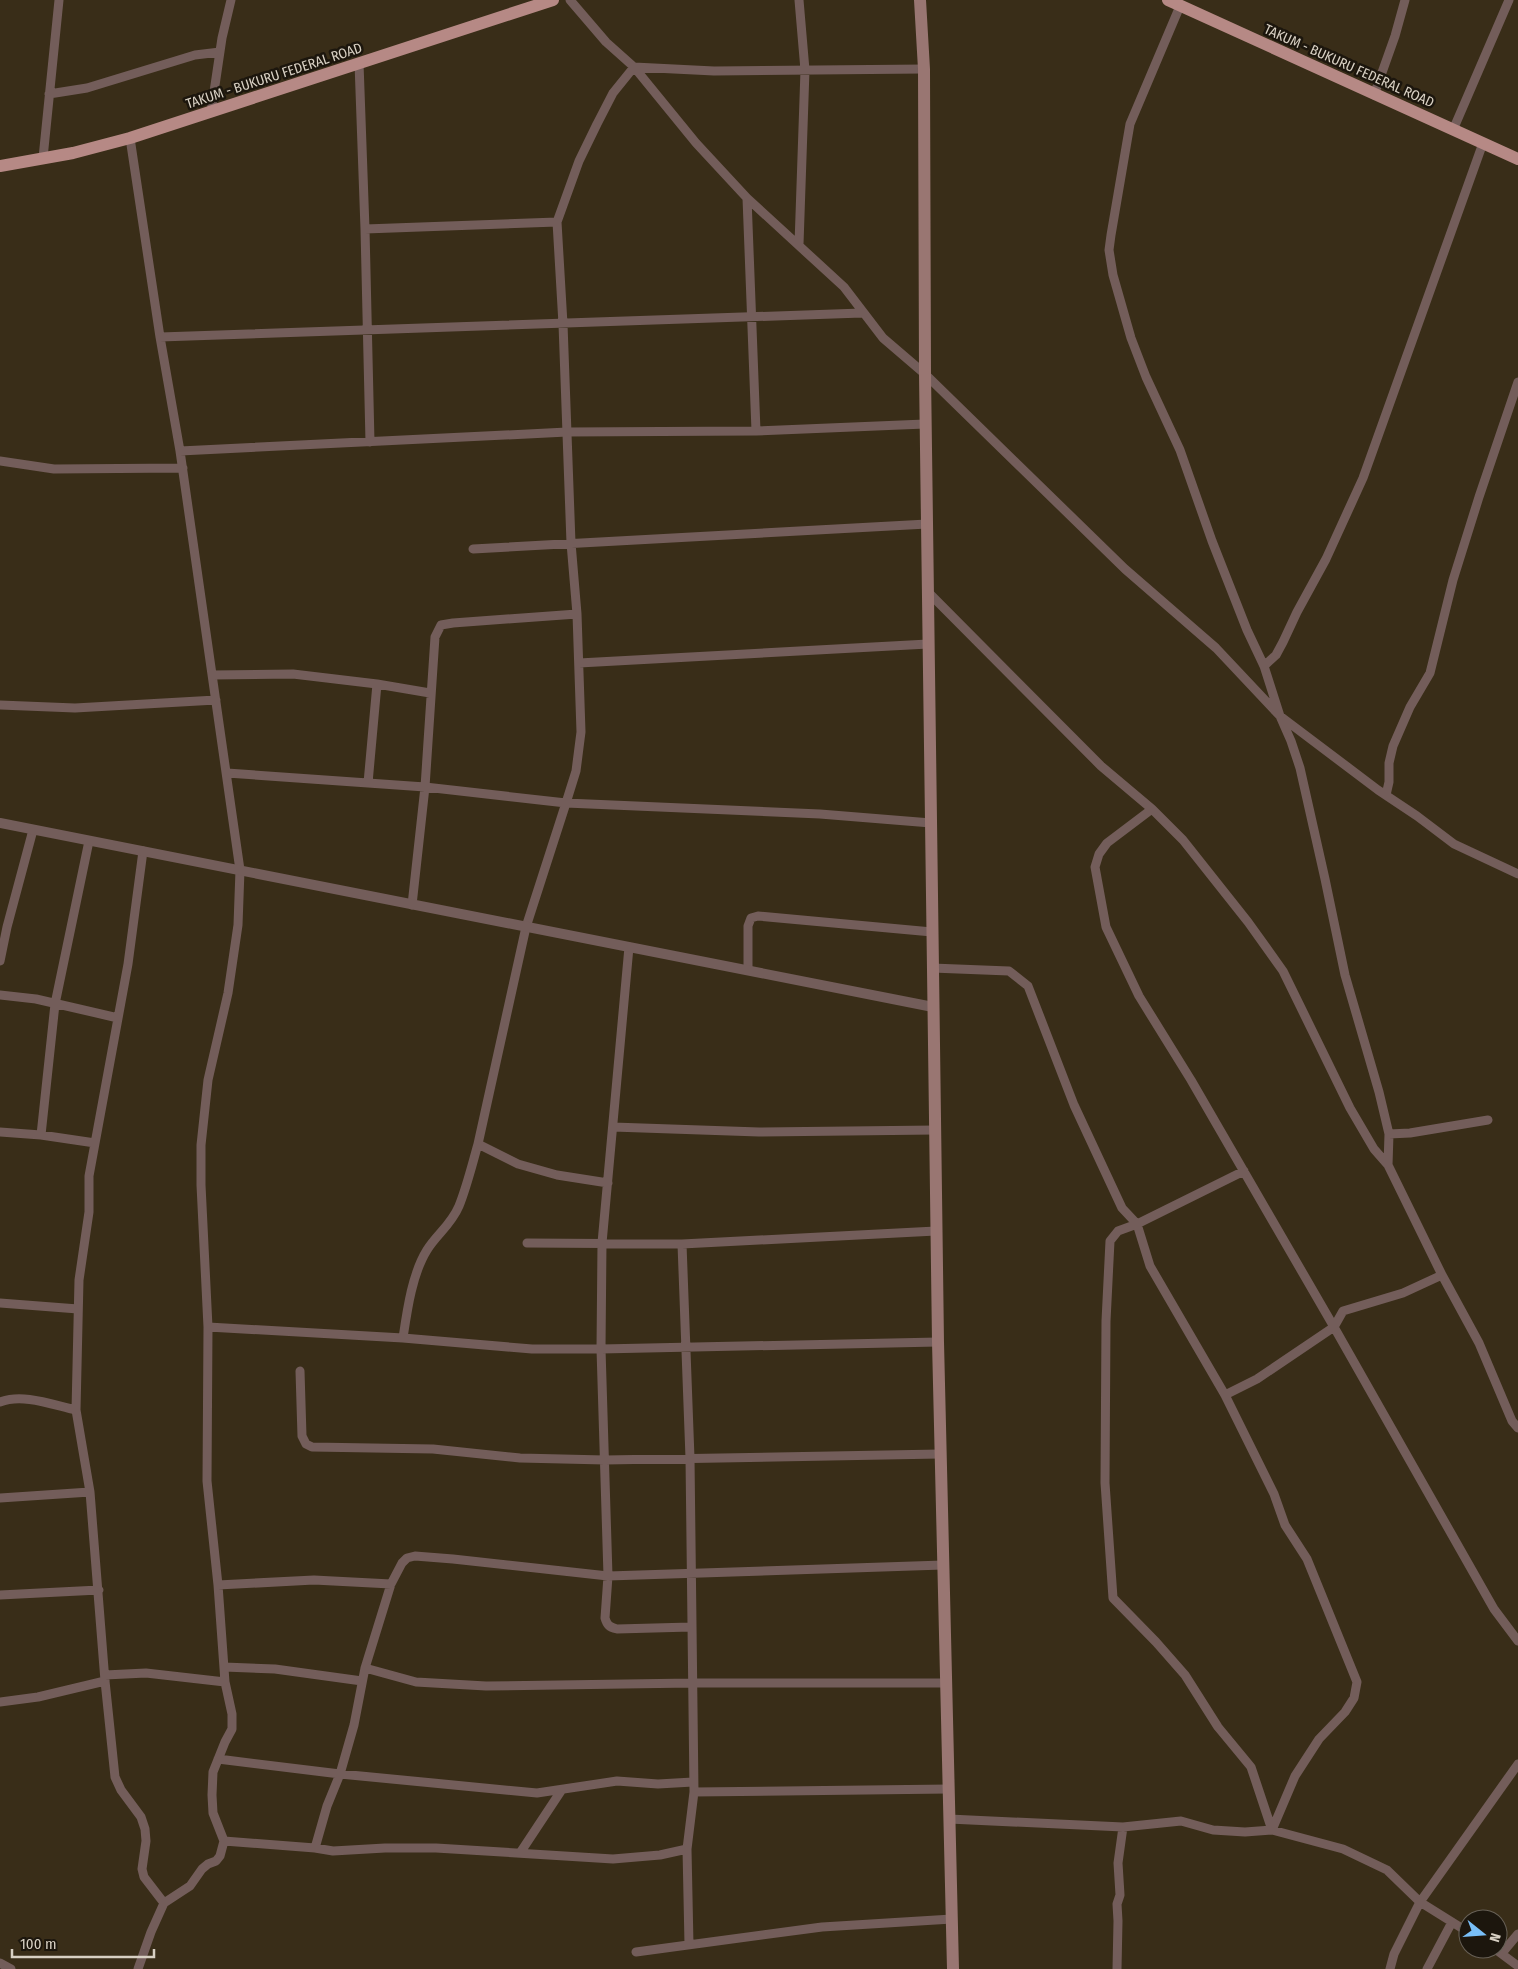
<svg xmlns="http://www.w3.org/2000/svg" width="1518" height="1969" font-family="'Fira Sans Condensed',sans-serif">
	<rect width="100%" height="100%" fill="#392d18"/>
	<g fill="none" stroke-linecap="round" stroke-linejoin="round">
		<!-- minor -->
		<path stroke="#735d5a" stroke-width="9" d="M 570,0 L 606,42 L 634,67 L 696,143 L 747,198 L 844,287 L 883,338 L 925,374 L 1125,569 L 1216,648 L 1280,716 L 1378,790 L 1417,816 L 1454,844 L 1518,874
			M 1180,6 L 1130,124 L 1111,235 L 1109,250 L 1113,275 L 1131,338 L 1146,377 L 1180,450 L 1212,541 L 1247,630 L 1264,666 L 1280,716 L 1291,741 L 1300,768 L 1325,879 L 1345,975 L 1379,1092 L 1389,1134 L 1388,1165
			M 359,63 L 365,229 L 370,442
			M 49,94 L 87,88 L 195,55 L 220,52
			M 1374,95 L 1395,36 L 1405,0
			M 211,112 L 222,38 L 231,0
			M 1453,130 L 1509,0
			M 130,138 L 160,337 L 180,451 L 240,870 L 238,925 L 228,993 L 208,1080 L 201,1145 L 201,1185 L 208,1327 L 207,1481 L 218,1585 L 225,1682 L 232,1714 L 232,1729 L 225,1742 L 213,1772 L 212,1795 L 213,1813 L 224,1841 L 220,1856 L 216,1861 L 208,1864 L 202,1869 L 190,1886 L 164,1903
			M 43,158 L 59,0
			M 747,198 L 756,431
			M 365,229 L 557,222
			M 799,244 L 805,70 L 799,0
			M 160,337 L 862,313
			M 180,451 L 567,432 L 756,431 L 925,424
			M 0,461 L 54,469 L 183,468
			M 473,549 L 927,524
			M 928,592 L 1101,766 L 1152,809 L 1183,840 L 1248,922 L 1283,971 L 1350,1108 L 1374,1149 L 1388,1165 L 1442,1275 L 1403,1293 L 1343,1311 L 1334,1327 L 1494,1609 L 1518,1641
			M 579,663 L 928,644
			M 1264,666 L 1276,655 L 1283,642 L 1297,612 L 1326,559 L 1363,478 L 1483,143
			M 212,675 L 293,674 L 377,684 L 430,693
			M 0,705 L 75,708 L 216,700
			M 227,773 L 425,787 L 566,803 L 820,814 L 931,823
			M 368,783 L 377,684
			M 1386,795 L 1389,782 L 1389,763 L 1393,746 L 1410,707 L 1430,673 L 1453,580 L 1479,497 L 1518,382
			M 412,905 L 425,787 L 435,637 L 441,625 L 453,623 L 577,614
			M 629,947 L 602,1243 L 601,1349 L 608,1576 L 605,1618 C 607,1625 609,1627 617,1629 L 691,1627
			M 0,961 L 7,927 L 33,830
			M 932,968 L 1009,971 L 1028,986 L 1074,1105 L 1122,1208 L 1137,1224 L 1150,1266 L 1225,1395 L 1257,1379 L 1334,1327 L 1191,1080 L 1139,996 L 1106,927 L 1095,867 L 1099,854 L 1107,843 L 1152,809
			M 748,970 L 748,926 L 751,918 L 758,916 L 932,932
			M 0,995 L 36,999 L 118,1018
			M 613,1127 L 759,1132 L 935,1130
			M 0,1132 L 41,1135 L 95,1143
			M 1389,1134 L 1410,1133 L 1488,1120
			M 41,1135 L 55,1004 L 89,841
			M 1244,1171 L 1137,1224 L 1118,1231 L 1110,1241 L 1106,1321 L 1105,1483 L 1113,1598 L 1156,1642 L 1185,1675 L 1218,1727 L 1251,1767 L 1272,1830 L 1343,1849 L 1387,1870 L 1420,1902 L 1468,1932
			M 608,1183 L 557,1175 L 518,1164 L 478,1144 L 526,927 L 566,803 L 576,771 L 581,732 L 577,614 L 571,543 L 563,324 L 557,222 L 579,161 L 597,124 L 613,93 L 634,67 L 714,71 L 924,69
			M 527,1243 L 682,1244 L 936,1231
			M 682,1244 L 690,1458 L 694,1792 L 687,1849 L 689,1945
			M 1442,1275 L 1479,1343 L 1512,1421 L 1518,1428
			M 0,1303 L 78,1309
			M 208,1327 L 403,1338 L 532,1349 L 601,1349 L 938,1342
			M 403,1338 C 407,1311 412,1274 427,1250 C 437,1234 451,1225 459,1206 C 467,1186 472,1165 478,1144
			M 300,1371 L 302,1436 L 306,1444 L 312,1447 L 433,1449 L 520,1458 L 605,1460 L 940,1454
			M 0,1402 C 23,1393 53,1405 76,1410
			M 0,1498 L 90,1492
			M 218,1585 L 314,1580 L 391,1584
			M 0,1595 L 99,1590
			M 224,1667 L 275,1669 L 362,1681
			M 365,1668 L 416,1682 L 486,1686 L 692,1683 L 946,1683
			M 105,1675 L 146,1673 L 225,1682
			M 0,1702 L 38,1697 L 105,1681
			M 218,1759 L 340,1774 L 537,1793 L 617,1781 L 658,1784 L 693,1782
			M 694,1792 L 949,1789
			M 949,1819 L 1123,1827 L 1181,1821 L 1213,1830 L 1245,1832 L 1272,1830 L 1295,1776 L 1319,1739 L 1345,1712 L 1354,1698 L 1357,1682 L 1307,1559 L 1285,1525 L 1274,1494 L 1225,1395
			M 224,1841 L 315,1848 L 333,1851 L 385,1848 L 436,1848 L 613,1859 L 660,1855 L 687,1849
			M 315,1848 L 327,1806 L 340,1774 L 354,1725 L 365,1668 L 391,1584 L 402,1563 L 407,1558 L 415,1556 L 453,1559 L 608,1576 L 943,1565
			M 520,1853 L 561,1791
			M 1495,1949 L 1518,1966
			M 636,1952 L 822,1927 L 952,1919
			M 1502,1953 L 1518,1934
			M 0,1963 L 11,1969
			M 138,1969 L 151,1932 L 164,1903 L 144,1877 L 142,1869 L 146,1841 L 145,1829 L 141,1817 L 121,1790 L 115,1777 L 105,1681 L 90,1492 L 76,1410 L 79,1280 L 89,1212 L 89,1176 L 128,964 L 143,851
			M 1117,1969 L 1118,1921 L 1117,1904 L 1120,1895 L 1118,1863 L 1123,1827
			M 1390,1969 L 1394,1954 L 1420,1902 L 1518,1764
			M 1427,1969 L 1452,1922"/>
		<!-- tertiary -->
		<path stroke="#735d5a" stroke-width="10" d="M 0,823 L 933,1007"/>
		<!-- secondary -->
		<path stroke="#997672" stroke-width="12" d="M 920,0 L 924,69 L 925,374 L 938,1342 L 953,1969"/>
		<!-- primary -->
		<path stroke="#b68985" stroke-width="12" d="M 1168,0 L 1518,159
			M 0,166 L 73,153 L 130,138 L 553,0"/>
	</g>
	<g text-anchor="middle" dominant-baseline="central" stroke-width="5" stroke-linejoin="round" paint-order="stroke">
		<!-- street labels -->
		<g font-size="14" fill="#d8d0c3" stroke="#1c160d">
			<text transform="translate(1349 66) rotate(24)">TAKUM - BUKURU FEDERAL ROAD</text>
			<text transform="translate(274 76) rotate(-18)">TAKUM - BUKURU FEDERAL ROAD</text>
		</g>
	</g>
	<!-- north arrow -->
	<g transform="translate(1483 1934) rotate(107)"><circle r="24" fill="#1c160d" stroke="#676056"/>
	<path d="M0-4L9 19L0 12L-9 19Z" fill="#79bff8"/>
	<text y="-8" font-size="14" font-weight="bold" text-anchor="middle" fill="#d8d0c3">N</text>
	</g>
	<!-- scale -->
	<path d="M12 1949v8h142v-8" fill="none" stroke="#d8d0c3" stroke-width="2.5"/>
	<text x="20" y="1949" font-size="15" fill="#d8d0c3" stroke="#1c160d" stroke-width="4" paint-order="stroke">100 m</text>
</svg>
